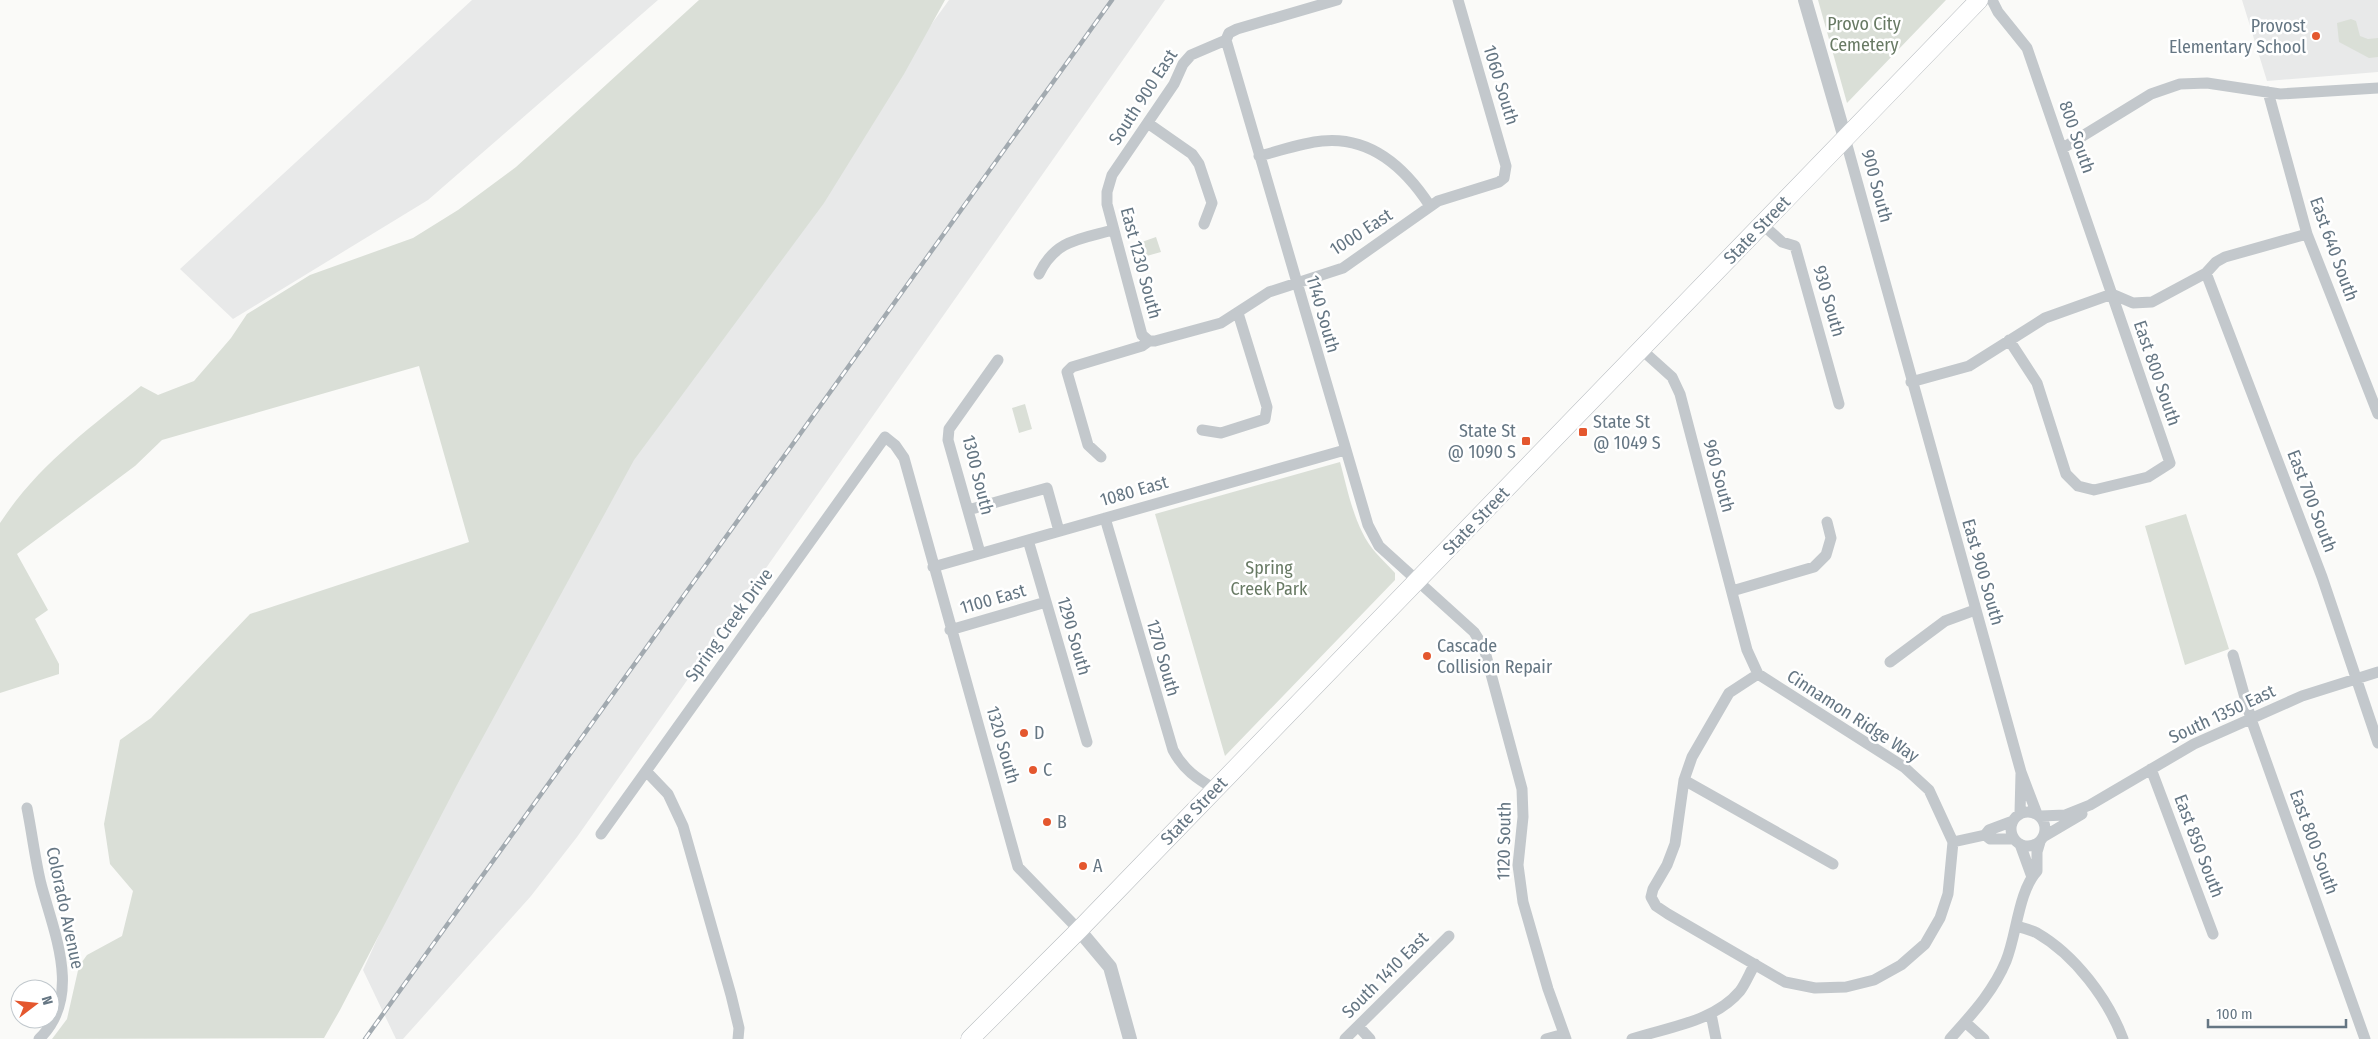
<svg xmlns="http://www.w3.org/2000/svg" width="2378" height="1039" font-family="'Fira Sans Condensed',sans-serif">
	<rect width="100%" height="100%" fill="#fafaf8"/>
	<!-- built -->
	<path fill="#e8e9e9" d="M 472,0 L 658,0 L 428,200 L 233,319 L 180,269 Z
		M 949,0 L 1165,0 L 577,837 L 531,896 L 403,1039 L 396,1039 L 363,970 L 401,887 L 624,449 Z
		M 2242,0 L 2378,0 L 2378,72 L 2267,81 Z"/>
	<!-- green -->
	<path fill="#dadfd7" d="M 699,0 L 945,0 L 904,74 L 824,203 L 634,460 L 458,783 L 340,1010 L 324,1038 L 52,1039 L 67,1019 L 79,966 L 87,955 L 122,936 L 133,891 L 110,864 L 104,824 L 120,740 L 151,718 L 250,614 L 469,542 L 419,366 L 162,440 L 135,466 L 17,554 L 48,610 L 35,619 L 59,664 L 59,674 L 0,693 L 0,523 C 38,465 89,429 141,386 L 158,395 L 194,381 L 231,338 L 247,314 L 310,275 L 413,238 L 458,210 L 516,167 Z
		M 1818,0 L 1946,0 L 1847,103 Z
		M 2351,19 L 2356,21 L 2360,36 L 2368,39 L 2378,38 L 2378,57 L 2369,58 L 2339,42 L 2337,23 Z
		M 1156,237 L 1161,252 L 1143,257 L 1139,243 Z
		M 1025,404 L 1032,429 L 1019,433 L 1012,408 Z
		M 1340,462 C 1348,491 1355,530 1376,553 C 1382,560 1389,566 1395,573 L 1395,580 L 1225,756 L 1155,514 Z
		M 2186,514 L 2229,649 L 2185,665 L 2145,526 Z"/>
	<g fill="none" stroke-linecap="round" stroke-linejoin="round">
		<!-- primary casing -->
		<g stroke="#b5babe" stroke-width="19">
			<path id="primary" d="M 970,1039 L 1079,930 L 1979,0"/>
		</g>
		<!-- minor -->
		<path stroke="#c3c8cc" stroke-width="11" d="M 1992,0 L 1998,12 L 2027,48 L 2170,463 L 2148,477 L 2094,490 L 2078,486 L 2066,474 L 2037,383 L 2009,340
			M 1226,40 L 1368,525 L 1379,546 L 1474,632 L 1484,648 L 1522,789 L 1523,817 L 1518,865 L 1523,902 L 1548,989 L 1566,1039
			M 2268,92 L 2307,234 L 2378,414
			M 1149,124 L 1192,154 L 1199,164 L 1212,203 L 1204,224
			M 1845,138 L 2021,772 L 2037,814
			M 2063,148 L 2151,94 L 2180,84 L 2207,83 L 2280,94 L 2378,88
			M 1259,156 C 1280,151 1301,143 1322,141 C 1371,136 1406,169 1430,206
			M 1763,225 L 1782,242 L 1795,246 L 1839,404
			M 2206,273 L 2322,577 L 2378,743
			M 1039,274 C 1055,240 1080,239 1113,230
			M 1149,341 L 1142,335 L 1107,204 L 1107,192 L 1112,175 L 1174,84 L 1183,64 L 1191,55 L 1226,40 L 1229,33 L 1237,29 L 1337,0
			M 1642,350 L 1672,377 L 1680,394 L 1747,650 L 1758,674 L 1904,767 L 1929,790 L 1953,842 L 1948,894 L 1940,918 L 1925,944 L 1901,965 L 1874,980 L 1846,987 L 1815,988 L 1785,982 L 1668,914 L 1656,906 L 1651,897 L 1653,889 L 1667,865 L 1675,844 L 1684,780 L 1692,757 L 1729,693 L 1758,674
			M 1911,382 L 1969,366 L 2045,318 L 2112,294 L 2133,303 L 2152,302 L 2206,273 L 2216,262 L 2225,257 L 2307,234
			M 1202,430 L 1221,433 L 1265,419 L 1267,407 L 1238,313
			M 1101,457 L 1088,445 L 1067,372 L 1072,367 L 1142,346 L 1149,341 L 1155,341 L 1221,323 L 1269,292 L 1343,268 L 1438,201 L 1499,182 L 1504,178 L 1506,166 L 1458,0
			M 968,510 L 1047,488 L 1059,531
			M 1105,518 L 1173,750 C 1183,769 1197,779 1215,789
			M 1028,540 L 1087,742
			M 980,553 L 948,440 L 949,429 L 998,360
			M 933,567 L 1345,450
			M 1732,591 L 1814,567 L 1826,555 L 1831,538 L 1827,522
			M 950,630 L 1046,602
			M 2233,655 L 2251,719 L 2365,1039
			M 1890,662 L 1945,621 L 1975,610
			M 2151,769 L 2213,934
			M 646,771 L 668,794 L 683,826 L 731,995 L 739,1028 L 738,1039
			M 1684,780 L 1833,864
			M 27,808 C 32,833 35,859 41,884 C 54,933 83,997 39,1039
			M2011 829a17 17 0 1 1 34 0a17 17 0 1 1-34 0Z
			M 2020,813 L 2021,774
			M 2041,816 L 2065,815 L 2090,805 L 2194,744 L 2302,696 L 2378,672
			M 601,834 L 885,437 L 895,445 L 904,458 L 1018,867 L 1079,930
			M 1985,835 L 1990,839 L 2014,839
			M 2043,837 L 2082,814
			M 1953,842 L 1985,835 L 1989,830 L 2013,821
			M 2020,844 L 2032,877
			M 2016,926 C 2023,928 2031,930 2037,933 C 2075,955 2108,999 2123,1039
			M 1711,1014 L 1716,1039
			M 1965,1022 L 1984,1039
			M 1358,1026 L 1370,1039
			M 1345,1039 L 1449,936
			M 1546,1039 L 1564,1034
			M 1632,1039 C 1668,1027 1714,1022 1740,991 C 1746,983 1750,972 1755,964
			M 1950,1039 C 1972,1014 1993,992 2006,961 C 2017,934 2018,892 2037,871 L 2037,852 L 2040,842"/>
		<!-- tertiary -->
		<path stroke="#c3c8cc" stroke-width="14" d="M 1805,0 L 1845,138
			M 1079,930 L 1110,967 L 1130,1039"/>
		<!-- primary -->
		<use href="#primary" stroke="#fff" stroke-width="18"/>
		<!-- rail casing -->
		<g stroke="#a2aab0" stroke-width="4.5">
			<path id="rail" d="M 365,1039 L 1112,0"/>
		</g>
		<!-- rail -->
		<use href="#rail" stroke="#fff" stroke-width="2.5" stroke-dasharray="8" stroke-linecap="butt"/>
	</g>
	<!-- markers -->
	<g fill="#e4572e" stroke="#fff" stroke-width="2">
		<circle cx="2316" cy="36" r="5"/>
		<rect x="1578" y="427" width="10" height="10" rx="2.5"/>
		<rect x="1521" y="436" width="10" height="10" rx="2.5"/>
		<circle cx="1427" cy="656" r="5"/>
		<circle cx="1024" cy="733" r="5"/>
		<circle cx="1033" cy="770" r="5"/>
		<circle cx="1047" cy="822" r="5"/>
		<circle cx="1083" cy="866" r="5"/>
	</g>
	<g text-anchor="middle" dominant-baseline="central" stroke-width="5" stroke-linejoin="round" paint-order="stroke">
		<!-- park labels -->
		<g font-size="18" fill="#687a64" stroke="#fff">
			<text x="1864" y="24">Provo City<tspan x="1864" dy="21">Cemetery</tspan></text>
			<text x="1269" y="568">Spring<tspan x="1269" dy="21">Creek Park</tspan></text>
		</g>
		<!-- poi labels -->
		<g font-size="18" fill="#657683" stroke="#fff" text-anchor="start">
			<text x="2306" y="26" text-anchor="end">Provost<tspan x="2306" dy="21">Elementary School</tspan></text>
			<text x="1593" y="422">State St<tspan x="1593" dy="21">@ 1049 S</tspan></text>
			<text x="1516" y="431" text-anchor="end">State St<tspan x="1516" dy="21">@ 1090 S</tspan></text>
			<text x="1437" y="646">Cascade<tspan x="1437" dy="21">Collision Repair</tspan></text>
			<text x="1034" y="733">D</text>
			<text x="1043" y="770">C</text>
			<text x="1057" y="822">B</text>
			<text x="1093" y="866">A</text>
		</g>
		<!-- street labels -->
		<g font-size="18" fill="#657683" stroke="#fff">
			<text transform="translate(1501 85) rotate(73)">1060 South</text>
			<text transform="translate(1143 97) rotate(-57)">South 900 East</text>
			<text transform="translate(2077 137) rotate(71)">800 South</text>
			<text transform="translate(1877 186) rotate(75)">900 South</text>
			<text transform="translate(1757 230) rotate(-46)">State Street</text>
			<text transform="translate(1361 232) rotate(-33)">1000 East</text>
			<text transform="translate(2334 249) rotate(70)">East 640 South</text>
			<text transform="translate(1141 263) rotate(75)">East 1230 South</text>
			<text transform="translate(1829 301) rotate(74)">930 South</text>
			<text transform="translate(1323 314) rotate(74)">1140 South</text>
			<text transform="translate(2157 373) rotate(71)">East 800 South</text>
			<text transform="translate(978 475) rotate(76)">1300 South</text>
			<text transform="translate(1719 476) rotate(75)">960 South</text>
			<text transform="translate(1134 491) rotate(-16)">1080 East</text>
			<text transform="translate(2312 501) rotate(69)">East 700 South</text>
			<text transform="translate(1476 521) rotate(-46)">State Street</text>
			<text transform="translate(1983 572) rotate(74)">East 900 South</text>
			<text transform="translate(993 599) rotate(-16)">1100 East</text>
			<text transform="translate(729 625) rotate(-54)">Spring Creek Drive</text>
			<text transform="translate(1074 636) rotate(74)">1290 South</text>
			<text transform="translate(1163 658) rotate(74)">1270 South</text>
			<text transform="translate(2222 714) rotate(-25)">South 1350 East</text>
			<text transform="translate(1853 716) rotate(33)">Cinnamon Ridge Way</text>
			<text transform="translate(1003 745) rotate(74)">1320 South</text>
			<text transform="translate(1194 811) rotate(-46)">State Street</text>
			<text transform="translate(1504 841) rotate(-89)">1120 South</text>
			<text transform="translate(2314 842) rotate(70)">East 800 South</text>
			<text transform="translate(2199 846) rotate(69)">East 850 South</text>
			<text transform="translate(65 908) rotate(78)">Colorado Avenue</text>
			<text transform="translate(1385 975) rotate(-45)">South 1410 East</text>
		</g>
	</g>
	<!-- north arrow -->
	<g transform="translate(35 1004) rotate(74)"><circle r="24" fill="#ffffff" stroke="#c1c8cd"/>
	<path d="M0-4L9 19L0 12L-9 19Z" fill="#e4572e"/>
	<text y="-8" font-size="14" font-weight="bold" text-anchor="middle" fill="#657683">N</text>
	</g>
	<!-- scale -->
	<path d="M2208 1019v8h138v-8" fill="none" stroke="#657683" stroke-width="2.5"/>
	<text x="2216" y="1019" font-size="15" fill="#657683" stroke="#ffffff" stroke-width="4" paint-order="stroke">100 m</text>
</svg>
